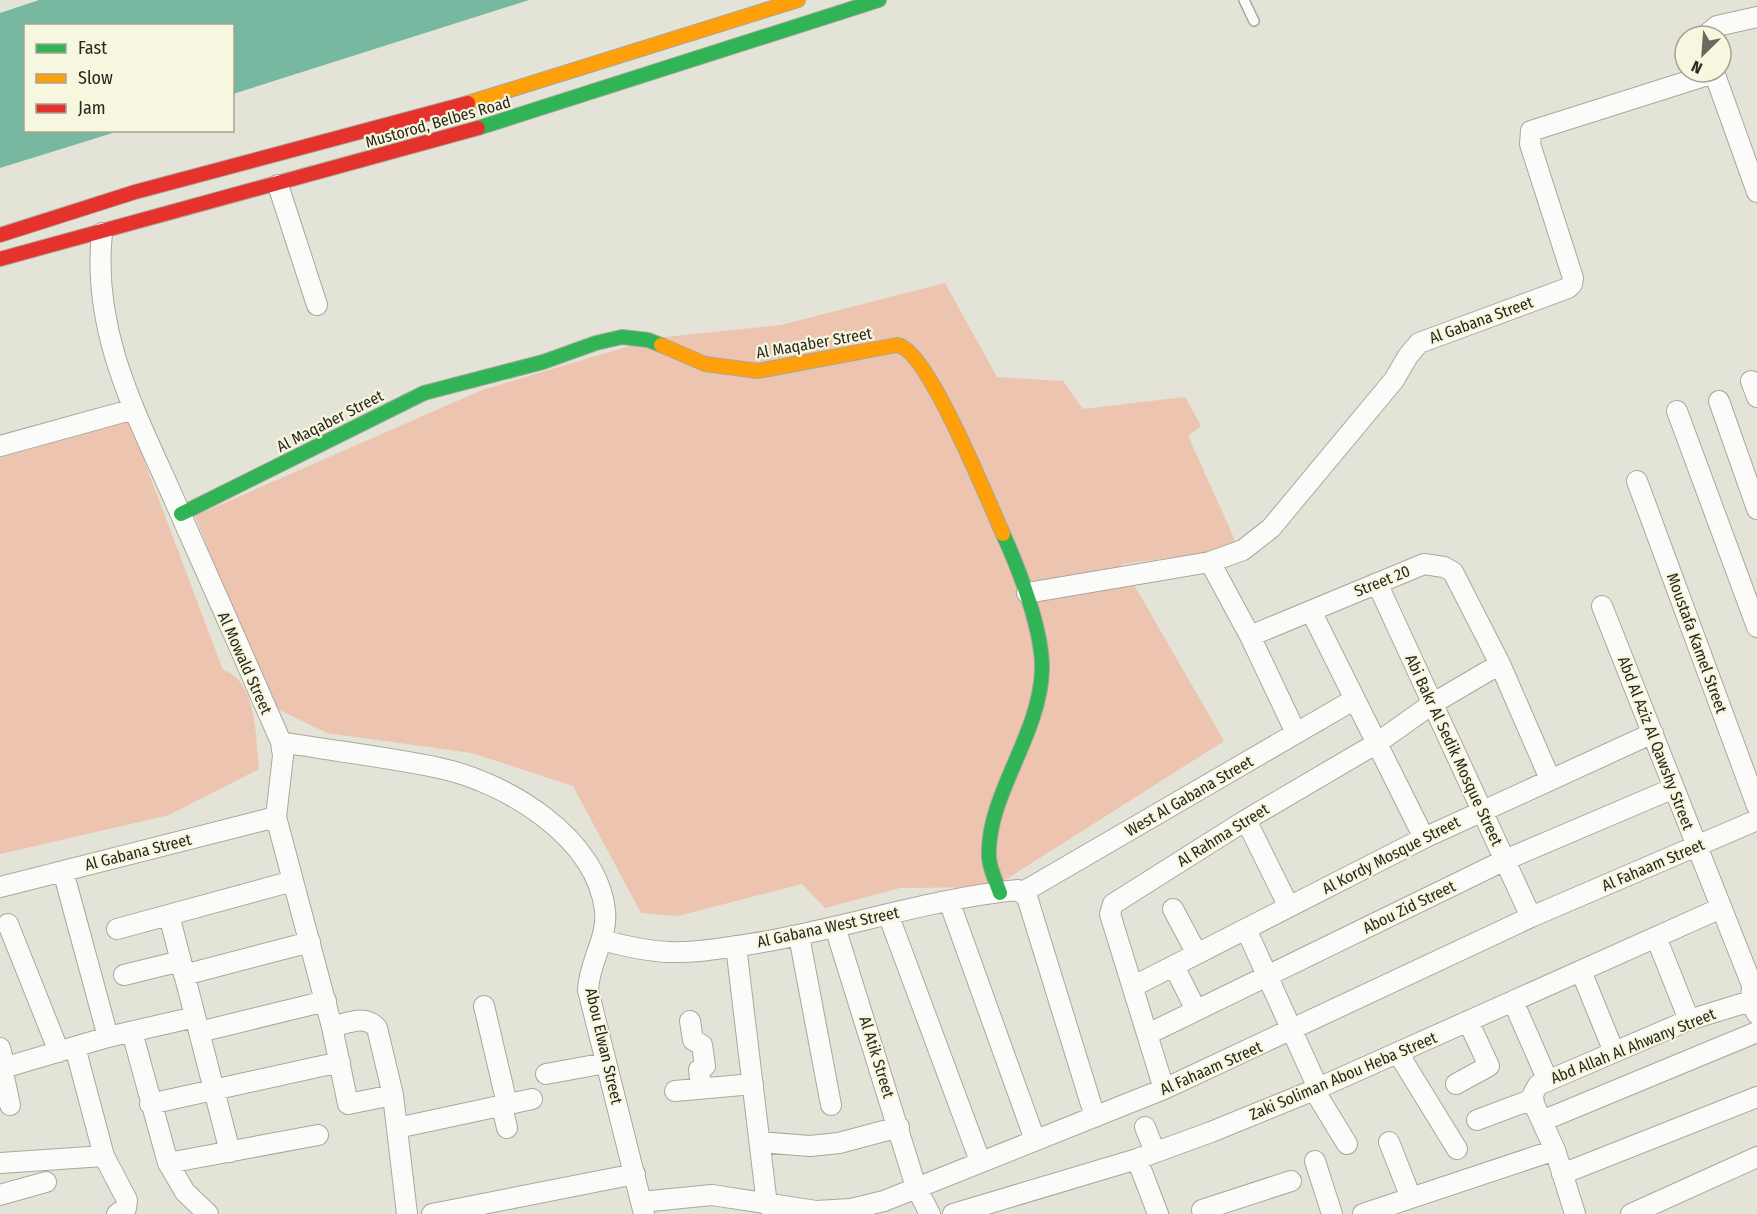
<svg xmlns="http://www.w3.org/2000/svg" width="1757" height="1214" font-family="'Fira Sans Condensed',sans-serif">
	<rect width="100%" height="100%" fill="#e3e3d7"/>
	<!-- green -->
	<path fill="#ecc4af" d="M 945,283 L 997,377 L 1063,381 L 1083,409 L 1185,397 L 1201,426 L 1188,436 L 1239,549 L 1122,564 L 1224,741 L 994,887 L 900,888 L 825,908 L 802,884 L 678,916 L 641,913 L 573,786 L 472,753 L 327,733 L 271,706 L 195,516 L 482,390 L 656,338 L 781,325 Z
		M 128,418 L 223,670 C 258,681 255,738 259,769 L 169,815 L 0,854 L 0,453 Z"/>
	<!-- water -->
	<path fill="#76b8a0" d="M 39,0 L 529,0 L 233,94 L 232,26 L 26,26 L 26,130 L 119,131 L 0,168 L 0,13 Z"/>
	<g fill="none" stroke-linecap="round" stroke-linejoin="round">
		<!-- lane casing -->
		<g stroke="#a8a89e" stroke-width="12">
			<path id="lane" d="M 1244,0 L 1254,21"/>
		</g>
		<!-- street casing -->
		<g stroke="#a8a89e" stroke-width="22">
			<path id="street" d="M 1705,36 L 1717,26 L 1757,17
				M 1714,72 L 1757,192
				M 278,185 L 317,305
				M 102,233 C 91,337 140,420 180,513 C 214,589 248,666 281,742 L 283,756 L 276,817 L 332,1027 L 348,1104 L 393,1095
				M 1751,381 L 1757,397
				M 1719,401 L 1757,509
				M 1677,411 L 1757,627
				M 0,446 L 134,409
				M 1637,481 L 1757,806
				M 1210,562 L 1250,636 L 1296,733
				M 1377,583 L 1531,917
				M 1027,593 L 1210,562 L 1243,550 L 1271,528 L 1394,380 L 1408,356 L 1419,343 L 1568,288 L 1572,284 L 1573,278 L 1530,144 L 1531,131 L 1714,73
				M 1602,606 L 1752,985 L 1751,1001 L 1757,1014
				M 1311,611 L 1424,838
				M 1250,636 L 1424,564 L 1444,567 L 1453,572 L 1500,664 L 1550,779
				M 281,742 C 333,751 387,757 439,768 C 506,782 597,837 605,911 C 608,938 589,962 588,990 L 644,1214
				M 1246,820 L 1289,907
				M 63,871 L 108,1037
				M 0,887 L 276,817
				M 1023,892 L 1355,699
				M 949,901 L 1035,1140
				M 1173,909 L 1197,954
				M 888,914 L 980,1161
				M 169,915 L 230,1152
				M 8,924 L 59,1052
				M 835,927 L 916,1187 L 930,1214
				M 117,929 L 293,881
				M 1246,929 L 1318,1088
				M 799,936 L 831,1105
				M 1656,937 L 1689,1020
				M 602,940 C 624,946 646,951 669,952 C 697,953 724,948 751,944 C 840,930 927,899 1018,890 L 1027,897 L 1095,1117
				M 736,946 L 767,1205
				M 1174,966 L 1196,1010
				M 1581,971 L 1614,1052
				M 124,975 L 181,961
				M 184,975 L 310,942
				M 1134,986 L 1424,838 L 1653,733
				M 1513,1001 L 1548,1081
				M 484,1006 L 507,1104
				M 690,1021 L 693,1040 L 702,1045 L 705,1066 L 699,1070 L 701,1088
				M 332,1027 C 348,1023 365,1014 377,1028 L 393,1095 L 407,1214
				M 132,1032 L 168,1163 L 185,1192 L 208,1214
				M 199,1032 L 326,1001
				M 1148,1034 L 1505,860 L 1674,788
				M 75,1047 L 104,1156 L 127,1200 L 126,1208 L 117,1214
				M 0,1048 L 5,1067
				M 1398,1053 L 1457,1149
				M 2,1068 L 10,1105
				M 0,1069 L 108,1037 L 195,1017
				M 546,1074 L 606,1063
				M 1456,1084 L 1489,1066 L 1468,1021
				M 1164,1089 L 1110,914 L 1113,904 L 1246,820 L 1377,743 L 1432,704 L 1500,664
				M 1314,1090 L 1347,1144
				M 675,1091 L 753,1084
				M 150,1104 L 340,1062
				M 502,1106 L 507,1128
				M 1477,1120 L 1533,1099
				M 1542,1121 L 1757,1032
				M 1145,1127 L 1155,1152
				M 397,1128 L 532,1099
				M 760,1142 L 810,1146 L 839,1143 L 899,1127
				M 1389,1142 L 1411,1198
				M 1137,1159 L 1158,1214
				M 1315,1161 L 1332,1214
				M 0,1163 L 104,1156
				M 168,1163 L 318,1135
				M 1562,1174 L 1757,1097
				M 0,1195 L 46,1182
				M 641,1202 L 712,1195 L 816,1211 L 851,1209 L 884,1201 L 1164,1089 L 1531,917 L 1757,820
				M 1202,1210 L 1291,1181
				M 432,1214 L 635,1174
				M 953,1214 L 1137,1159 L 1211,1132 L 1314,1090 L 1721,908
				M 1363,1214 L 1555,1150
				M 1575,1214 L 1555,1150 L 1534,1104 L 1533,1094 L 1538,1085 L 1689,1020 L 1757,999
				M 1631,1214 L 1757,1157"/>
		</g>
		<!-- fast casing -->
		<g stroke="#a8a89e" stroke-width="16">
			<path id="fast" d="M 478,128 L 879,0
				M 181,514 L 424,393 L 543,362 L 596,343 L 622,337 L 648,340 L 661,345
				M 1000,893 C 996,882 990,869 989,858 C 986,796 1040,736 1042,670 C 1043,631 1019,569 1003,534"/>
		</g>
		<!-- slow casing -->
		<g stroke="#a8a89e" stroke-width="16">
			<path id="slow" d="M 468,103 L 798,0
				M 661,345 L 705,364 L 758,371 L 897,345 C 928,349 988,501 1003,534"/>
		</g>
		<!-- jam casing -->
		<g stroke="#a8a89e" stroke-width="16">
			<path id="jam" d="M 0,235 L 135,192 L 468,103
				M 0,259 L 478,128"/>
		</g>
		<!-- lane -->
		<use href="#lane" stroke="#fbfbf9" stroke-width="9"/>
		<!-- street -->
		<use href="#street" stroke="#fbfbf9" stroke-width="20"/>
		<!-- fast -->
		<use href="#fast" stroke="#30b455" stroke-width="14"/>
		<!-- slow -->
		<use href="#slow" stroke="#ff9f0a" stroke-width="14"/>
		<!-- jam -->
		<use href="#jam" stroke="#e5322d" stroke-width="14"/>
	</g>
	<g text-anchor="middle" dominant-baseline="central" stroke-width="4.5" stroke-linejoin="round" paint-order="stroke">
		<!-- street labels -->
		<g font-size="16" fill="#29281f" stroke="#f7f6de">
			<text transform="translate(438 122) rotate(-16)">Mustorod, Belbes Road</text>
			<text transform="translate(1481 320) rotate(-20)">Al Gabana Street</text>
			<text transform="translate(814 343) rotate(-10)">Al Maqaber Street</text>
			<text transform="translate(330 421) rotate(-27)">Al Maqaber Street</text>
			<text transform="translate(1382 581) rotate(-22)">Street 20</text>
			<text transform="translate(1697 643) rotate(70)">Moustafa Kamel Street</text>
			<text transform="translate(245 663) rotate(66)">Al Mowald Street</text>
			<text transform="translate(1656 743) rotate(69)">Abd Al Aziz Al Qawshy Street</text>
			<text transform="translate(1454 750) rotate(65)">Abi Bakr Al Sedik Mosque Street</text>
			<text transform="translate(1189 796) rotate(-30)">West Al Gabana Street</text>
			<text transform="translate(1223 835) rotate(-32)">Al Rahma Street</text>
			<text transform="translate(138 852) rotate(-14)">Al Gabana Street</text>
			<text transform="translate(1391 855) rotate(-27)">Al Kordy Mosque Street</text>
			<text transform="translate(1653 865) rotate(-23)">Al Fahaam Street</text>
			<text transform="translate(1409 907) rotate(-26)">Abou Zid Street</text>
			<text transform="translate(828 927) rotate(-12)">Al Gabana West Street</text>
			<text transform="translate(604 1046) rotate(77)">Abou Elwan Street</text>
			<text transform="translate(1633 1046) rotate(-22)">Abd Allah Al Ahwany Street</text>
			<text transform="translate(877 1057) rotate(73)">Al Atik Street</text>
			<text transform="translate(1211 1068) rotate(-24)">Al Fahaam Street</text>
			<text transform="translate(1343 1076) rotate(-23)">Zaki Soliman Abou Heba Street</text>
		</g>
	</g>
	<!-- legend -->
	<rect x="24" y="24" width="210" height="108" fill="#f7f6de" stroke="#a5a492" stroke-width="1.5"/>
	<rect x="36" y="44" width="30" height="9" fill="#30b455" stroke="#a5a492" stroke-width="1.5"/>
	<text x="78" y="54" font-size="18" fill="#29281f">Fast</text>
	<rect x="36" y="74" width="30" height="9" fill="#ff9f0a" stroke="#a5a492" stroke-width="1.5"/>
	<text x="78" y="84" font-size="18" fill="#29281f">Slow</text>
	<rect x="36" y="104" width="30" height="9" fill="#e5322d" stroke="#a5a492" stroke-width="1.5"/>
	<text x="78" y="114" font-size="18" fill="#29281f">Jam</text>
	<!-- north arrow -->
	<g transform="translate(1703 54) rotate(205)"><circle r="28" fill="#f7f6de" stroke="#a5a492" stroke-width="1.5"/>
	<path d="M0-4.5L10 22L0 15L-10 22Z" fill="#6a695f"/>
	<text y="-9" font-size="16" font-weight="bold" text-anchor="middle" fill="#29281f">N</text>
	</g>
</svg>
